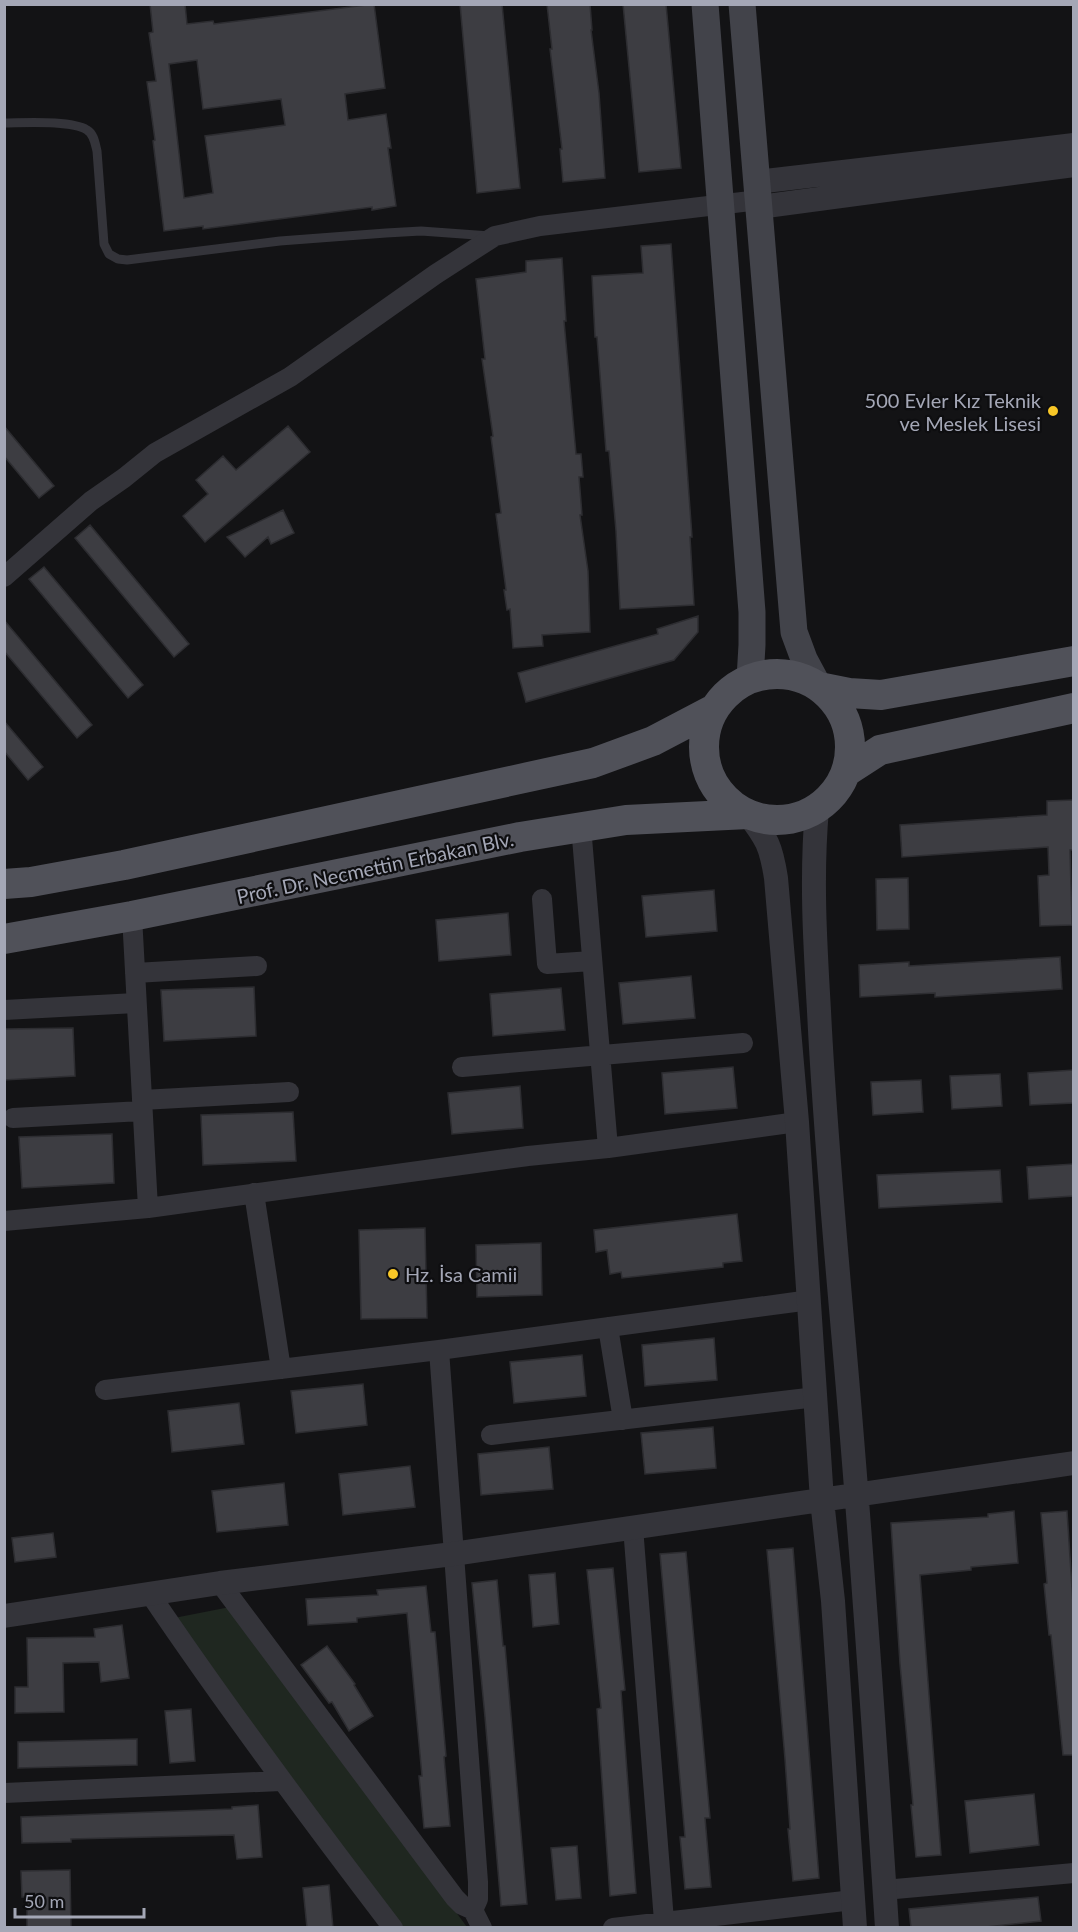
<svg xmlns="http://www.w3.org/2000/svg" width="1078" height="1932" font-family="Lato,sans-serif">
	<rect width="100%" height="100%" fill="#131315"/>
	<!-- green -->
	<path fill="#1f2720" d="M 230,1607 L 467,1927 L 401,1927 L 174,1618 Z"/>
	<!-- building -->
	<path fill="#3d3d42" stroke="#2d2d31" stroke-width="1.5" fill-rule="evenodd" d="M 150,4 L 185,4 L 187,24 L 213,21 L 214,24 L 374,4 L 385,88 L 345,94 L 348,120 L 386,114 L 391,148 L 388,148 L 396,206 L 372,210 L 372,207 L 203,229 L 203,226 L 164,231 L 153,141 L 155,140 L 147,82 L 156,81 L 149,33 L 153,32 ZM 197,60 L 203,109 L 281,99 L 285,125 L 205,136 L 213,193 L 184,198 L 169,64 Z
		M 460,4 L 502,4 L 520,188 L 477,193 Z
		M 547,4 L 590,4 L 592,30 L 591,30 L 599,93 L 605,178 L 563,182 L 560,149 L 562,149 L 550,49 L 552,49 Z
		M 623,4 L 666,4 L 681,168 L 639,172 Z
		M 671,244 L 692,537 L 690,537 L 694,605 L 620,609 L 616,531 L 609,451 L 606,451 L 597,337 L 595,337 L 592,276 L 643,273 L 641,246 Z
		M 562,258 L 566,321 L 564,321 L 576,454 L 581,454 L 583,477 L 579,477 L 582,515 L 580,515 L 588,571 L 590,632 L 542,635 L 543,646 L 513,648 L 510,609 L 507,610 L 504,590 L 506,590 L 496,514 L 501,513 L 491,437 L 493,436 L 482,359 L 485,359 L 476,279 L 526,272 L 526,261 Z
		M 4,426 L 54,486 L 39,498 L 4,456 Z
		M 288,426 L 310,452 L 205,542 L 183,516 L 208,494 L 196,480 L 223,456 L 236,470 Z
		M 283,510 L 294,533 L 271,544 L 268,537 L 245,557 L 227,537 Z
		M 90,525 L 189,644 L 174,657 L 75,538 Z
		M 44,567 L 143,685 L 128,698 L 29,579 Z
		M 698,616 L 698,632 L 674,660 L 526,702 L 518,673 L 658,634 L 657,629 Z
		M 4,620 L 92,725 L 77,738 L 4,651 Z
		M 4,721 L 43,767 L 28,780 L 4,751 Z
		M 1074,800 L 1074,850 L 1070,850 L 1072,925 L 1040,926 L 1038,876 L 1049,875 L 1048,847 L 902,857 L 900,825 L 1047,815 L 1047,801 Z
		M 908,878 L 909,929 L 877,930 L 876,879 Z
		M 714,890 L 717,931 L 646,937 L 642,896 Z
		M 508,913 L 511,955 L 439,961 L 436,920 Z
		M 1060,957 L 1062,989 L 935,997 L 935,993 L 860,997 L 859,965 L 909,962 L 909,966 Z
		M 691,976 L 695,1018 L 623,1024 L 619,983 Z
		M 254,987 L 256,1036 L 164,1041 L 161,990 Z
		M 561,988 L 565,1030 L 493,1036 L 490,994 Z
		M 73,1028 L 75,1076 L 4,1080 L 4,1029 Z
		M 733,1067 L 737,1108 L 665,1114 L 662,1073 Z
		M 1074,1070 L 1074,1103 L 1030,1105 L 1028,1073 Z
		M 1000,1074 L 1002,1106 L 952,1109 L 950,1076 Z
		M 921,1080 L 923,1112 L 873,1115 L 871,1082 Z
		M 520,1086 L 523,1128 L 452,1134 L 448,1093 Z
		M 293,1112 L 296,1161 L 203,1165 L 201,1115 Z
		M 112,1134 L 114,1183 L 22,1188 L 19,1137 Z
		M 1074,1164 L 1074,1196 L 1029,1199 L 1027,1167 Z
		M 1000,1170 L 1002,1202 L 879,1208 L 877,1175 Z
		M 737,1214 L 742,1261 L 723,1263 L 723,1267 L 622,1278 L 621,1272 L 610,1274 L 607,1250 L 596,1252 L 594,1230 Z
		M 425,1228 L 427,1318 L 361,1319 L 359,1230 Z
		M 541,1243 L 542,1295 L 477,1297 L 476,1245 Z
		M 714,1338 L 717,1380 L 645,1386 L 642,1345 Z
		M 582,1355 L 586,1396 L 514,1403 L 510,1362 Z
		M 363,1384 L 367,1425 L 296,1433 L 291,1391 Z
		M 239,1403 L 244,1444 L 172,1452 L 168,1411 Z
		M 713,1427 L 716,1468 L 645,1474 L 641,1433 Z
		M 549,1447 L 553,1489 L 481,1495 L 478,1454 Z
		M 410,1466 L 415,1507 L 343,1515 L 339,1474 Z
		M 284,1483 L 288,1525 L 217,1532 L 212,1491 Z
		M 1014,1511 L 1018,1563 L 971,1567 L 971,1570 L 920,1575 L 941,1855 L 916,1857 L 911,1805 L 913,1805 L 900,1664 L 891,1523 L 988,1517 L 988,1514 Z
		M 1067,1511 L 1074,1619 L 1074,1755 L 1063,1755 L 1051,1635 L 1049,1635 L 1044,1584 L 1047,1583 L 1041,1513 Z
		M 53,1533 L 56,1557 L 15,1562 L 12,1538 Z
		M 793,1548 L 819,1878 L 793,1881 L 788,1829 L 790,1829 L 785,1759 L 767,1550 Z
		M 686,1552 L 710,1818 L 705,1818 L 711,1887 L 685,1889 L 680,1837 L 685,1837 L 660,1554 Z
		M 613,1568 L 625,1690 L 621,1691 L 636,1893 L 610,1896 L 597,1709 L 601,1708 L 587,1570 Z
		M 555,1573 L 559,1624 L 533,1627 L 529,1575 Z
		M 497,1580 L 503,1646 L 505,1646 L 527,1904 L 501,1906 L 485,1717 L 472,1583 Z
		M 426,1586 L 431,1632 L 435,1632 L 446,1756 L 444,1757 L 450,1826 L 424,1828 L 419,1776 L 422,1776 L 407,1613 L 357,1618 L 357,1622 L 308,1625 L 306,1599 L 378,1595 L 377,1590 Z
		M 122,1625 L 129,1678 L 101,1682 L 99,1662 L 63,1663 L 64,1712 L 15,1713 L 15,1687 L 28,1687 L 27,1638 L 95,1637 L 94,1629 Z
		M 327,1646 L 355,1684 L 354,1685 L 373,1716 L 349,1731 L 332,1702 L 329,1703 L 301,1665 Z
		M 191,1709 L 195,1761 L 170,1763 L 165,1711 Z
		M 137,1739 L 137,1765 L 18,1768 L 18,1742 Z
		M 1034,1794 L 1039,1845 L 970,1853 L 965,1801 Z
		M 258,1805 L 262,1857 L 237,1859 L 234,1835 L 71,1839 L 71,1842 L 22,1843 L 21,1817 L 232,1809 L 232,1807 Z
		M 577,1846 L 581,1898 L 556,1900 L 551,1848 Z
		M 70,1870 L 71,1928 L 27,1928 L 27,1897 L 22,1897 L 21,1871 Z
		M 329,1885 L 333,1928 L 307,1928 L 303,1888 Z
		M 1038,1897 L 1041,1921 L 977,1928 L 911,1928 L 909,1909 Z"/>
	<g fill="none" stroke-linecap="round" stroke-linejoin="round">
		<!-- service -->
		<path stroke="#34343a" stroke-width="9" d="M 4,123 C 24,123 71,120 87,130 C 94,134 95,143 97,151 L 104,244 L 109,254 L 118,259 L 127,260 L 280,241 L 386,233 L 421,231 L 490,236"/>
		<!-- minor -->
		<path stroke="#34343a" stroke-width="20" d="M 4,577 L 91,501 L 124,478 L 155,453 L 290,377 L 436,274 L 495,236 L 540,226 L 759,200
			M 581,826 L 608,1148
			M 542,899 L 547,964 L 592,961
			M 132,916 L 148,1208
			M 135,973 L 257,966
			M 4,1010 L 136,1003
			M 462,1067 L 743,1043
			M 142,1100 L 289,1092
			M 13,1118 L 142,1111
			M 254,1193 L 281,1369
			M 4,1221 L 148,1208 L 528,1156 L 608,1148 L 797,1122
			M 608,1327 L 623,1420
			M 439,1350 L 478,1882 L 478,1899 L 473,1910
			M 105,1390 L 439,1350 L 810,1300
			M 491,1435 L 816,1397
			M 633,1527 L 664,1921
			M 220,1583 L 455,1898 L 462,1905 L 473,1910 L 482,1928
			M 150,1594 C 227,1708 309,1818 393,1928
			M 4,1793 L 281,1781
			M 884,1890 L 1074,1873
			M 613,1928 L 853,1900"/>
		<!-- tertiary -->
		<path stroke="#34343a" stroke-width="24" d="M 757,182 L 1074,145
			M 759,207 L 1074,165
			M 817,809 C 811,876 815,943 819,1011 C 824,1114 833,1217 842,1320 C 860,1523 874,1725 887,1928
			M 748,814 C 767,839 771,846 776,878 L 797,1122 L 822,1500 L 833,1601 L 855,1928
			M 4,1616 L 220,1583 L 453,1554 L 1074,1463"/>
		<!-- secondary -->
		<path stroke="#42434a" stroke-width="27" d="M 705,4 L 752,612 L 752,645 L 750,679
			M 742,4 L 794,632 L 804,659 L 819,687"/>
		<!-- primary -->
		<path stroke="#505159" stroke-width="30" d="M704 747a73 73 0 1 1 146 0a73 73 0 1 1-146 0Z
			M 819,687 L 849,693 L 881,695 L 1074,661
			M 846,772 L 880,750 L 1074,708
			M 4,884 L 31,882 L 124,865 L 593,763 L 653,741 L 714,709
			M 4,939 L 132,916 L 520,837 L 626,820 L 748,814"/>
	</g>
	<!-- markers -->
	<g fill="#f8c727" stroke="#0e0e10" stroke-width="2">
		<circle cx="1053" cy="411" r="6"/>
		<circle cx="393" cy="1274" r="6"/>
	</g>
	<g text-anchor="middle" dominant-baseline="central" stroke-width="4.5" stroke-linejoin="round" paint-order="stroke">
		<!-- poi labels -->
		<g font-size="20" fill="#a4a7b6" stroke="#0e0e10" text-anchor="end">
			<text x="1041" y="400">500 Evler Kız Teknik<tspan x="1041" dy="23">ve Meslek Lisesi</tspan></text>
			<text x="405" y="1274" text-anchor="start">Hz. İsa Camii</text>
		</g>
		<!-- street labels -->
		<g font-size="20" fill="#a4a7b6" stroke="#0e0e10">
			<text transform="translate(375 867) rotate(-12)">Prof. Dr. Necmettin Erbakan Blv.</text>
		</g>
	</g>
	<!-- border -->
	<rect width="1078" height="1932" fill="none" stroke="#a4a7b6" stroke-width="12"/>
	<!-- scale -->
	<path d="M15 1908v9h129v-9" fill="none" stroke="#a4a7b6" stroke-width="3"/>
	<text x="24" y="1908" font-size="18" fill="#a4a7b6" stroke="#0e0e10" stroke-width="4.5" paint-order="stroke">50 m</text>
</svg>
